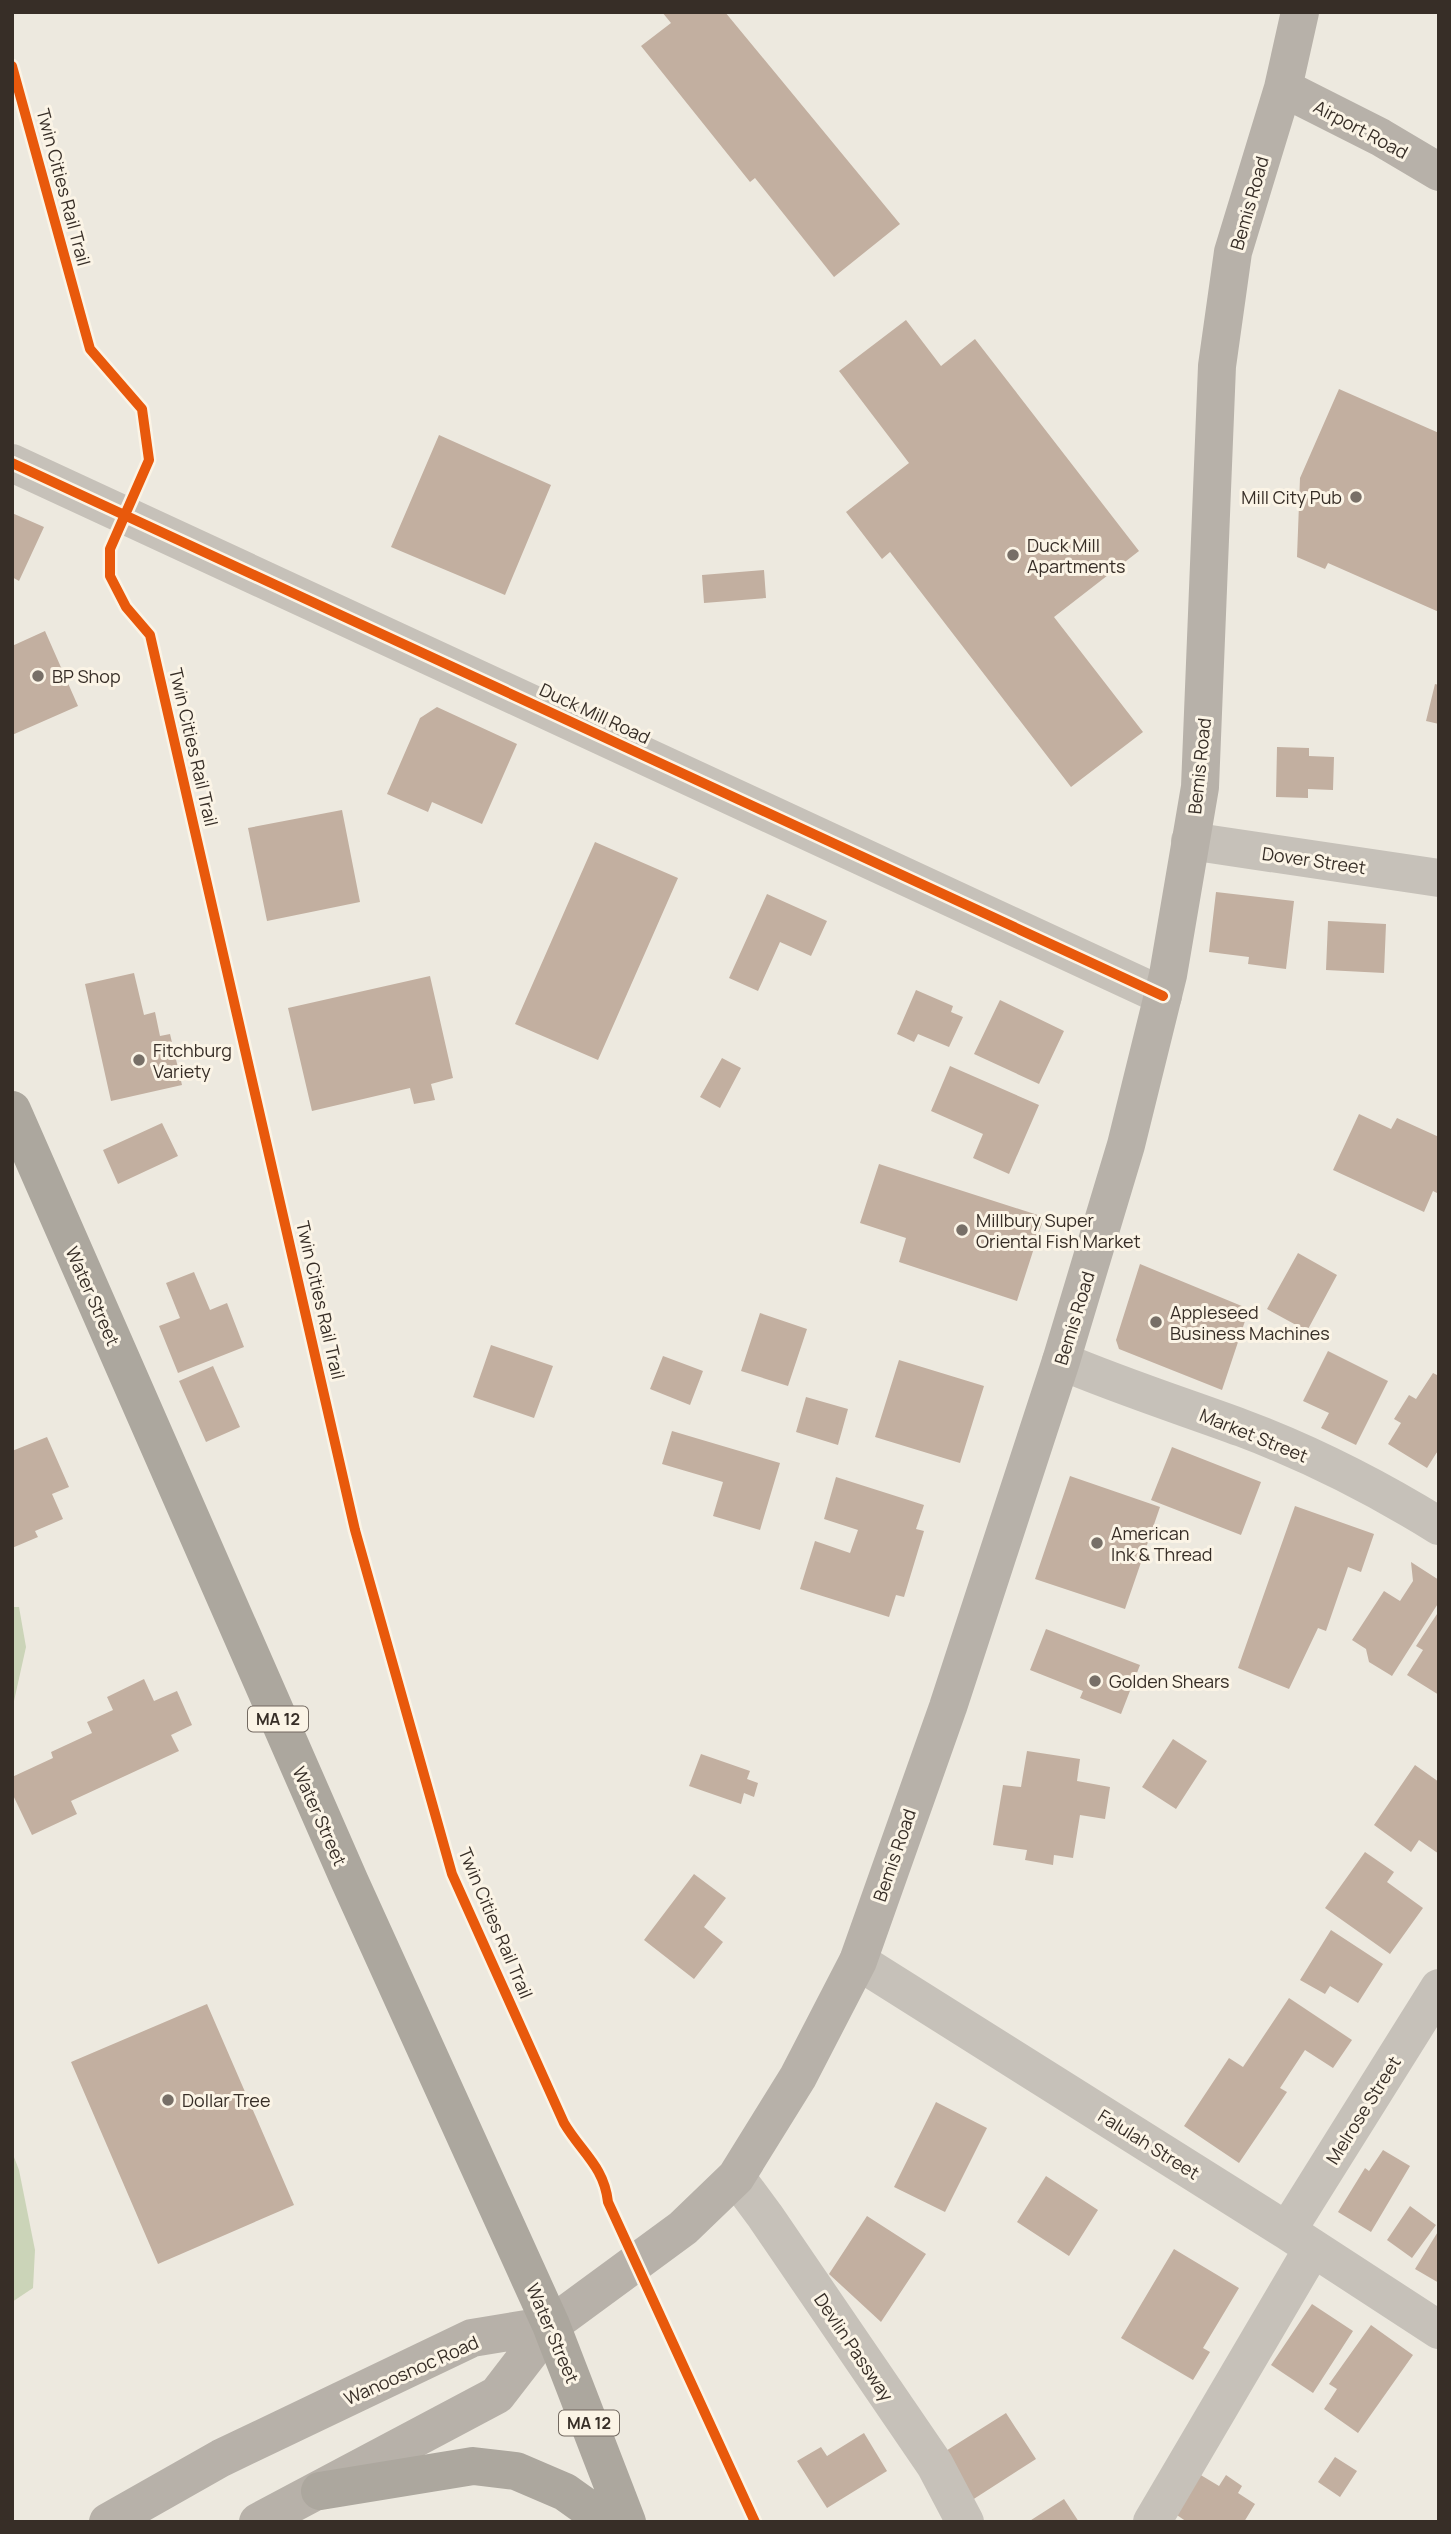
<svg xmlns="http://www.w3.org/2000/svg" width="1451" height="2534" font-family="Manrope,sans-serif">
	<rect width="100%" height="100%" fill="#ede9df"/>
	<!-- green -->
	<path fill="#cbd4b8" d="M 12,1607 L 19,1607 L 26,1647 L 14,1701 L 12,1702 Z
		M 12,2152 L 19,2170 L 35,2250 L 33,2288 L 12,2302 Z"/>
	<!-- building -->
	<path fill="#c2afa0" d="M 662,12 L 725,12 L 900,224 L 834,277 L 755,178 L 750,182 L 641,46 L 671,23 Z
		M 906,320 L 941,366 L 975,339 L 1139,551 L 1054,617 L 1143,732 L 1071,787 L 890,552 L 882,559 L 846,512 L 909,463 L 839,371 Z
		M 1339,389 L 1439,433 L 1439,612 L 1328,563 L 1325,569 L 1297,557 L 1300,478 Z
		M 439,435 L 551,485 L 505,595 L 391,547 Z
		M 12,513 L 44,527 L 19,581 L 12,577 Z
		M 764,570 L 766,598 L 704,603 L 702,575 Z
		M 45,631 L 78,706 L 12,735 L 12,646 Z
		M 1435,684 L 1439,685 L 1439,724 L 1426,721 Z
		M 437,707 L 517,744 L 482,824 L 432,802 L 428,812 L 387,794 L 420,718 Z
		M 1277,747 L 1309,748 L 1309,756 L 1334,757 L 1333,790 L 1308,789 L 1308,798 L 1276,797 Z
		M 342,810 L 360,902 L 267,921 L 248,828 Z
		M 595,842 L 678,878 L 598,1060 L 515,1024 Z
		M 1216,892 L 1294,901 L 1286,969 L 1248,964 L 1249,957 L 1209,952 Z
		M 767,894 L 827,921 L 811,956 L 780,942 L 758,991 L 729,978 Z
		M 1328,921 L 1386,924 L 1384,973 L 1326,970 Z
		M 134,973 L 144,1015 L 155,1012 L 160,1036 L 170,1034 L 182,1085 L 111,1101 L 85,984 Z
		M 430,976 L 453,1078 L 431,1084 L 435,1100 L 414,1104 L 410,1088 L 312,1111 L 288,1008 Z
		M 916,990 L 953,1006 L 951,1012 L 963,1017 L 949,1047 L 918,1034 L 914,1042 L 897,1034 Z
		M 1000,1000 L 1064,1031 L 1039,1084 L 974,1054 Z
		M 722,1058 L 741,1068 L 720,1108 L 700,1097 Z
		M 950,1066 L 1039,1105 L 1009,1174 L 973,1158 L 983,1134 L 931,1111 Z
		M 1359,1114 L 1391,1129 L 1397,1118 L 1439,1137 L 1439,1194 L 1433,1191 L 1424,1212 L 1333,1170 Z
		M 162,1123 L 178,1156 L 118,1184 L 103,1150 Z
		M 879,1164 L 1044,1217 L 1017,1301 L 899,1262 L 906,1238 L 860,1223 Z
		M 1298,1253 L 1337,1275 L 1307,1331 L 1267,1309 Z
		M 1140,1264 L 1249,1309 L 1222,1390 L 1119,1349 L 1116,1340 Z
		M 194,1272 L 210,1310 L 227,1303 L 244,1347 L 178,1373 L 159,1326 L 180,1318 L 166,1283 Z
		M 760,1313 L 807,1329 L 788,1386 L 741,1371 Z
		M 491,1345 L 553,1366 L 534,1418 L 473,1397 Z
		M 1328,1351 L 1388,1381 L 1356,1445 L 1321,1428 L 1329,1413 L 1303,1401 Z
		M 663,1356 L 703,1371 L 690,1405 L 650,1389 Z
		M 899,1360 L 984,1386 L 960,1463 L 875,1437 Z
		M 213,1366 L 240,1427 L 206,1442 L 179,1381 Z
		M 1433,1373 L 1439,1376 L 1439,1449 L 1427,1468 L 1388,1444 L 1401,1423 L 1394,1419 L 1409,1395 L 1416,1399 Z
		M 806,1397 L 848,1409 L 838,1445 L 796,1432 Z
		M 672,1431 L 780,1463 L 760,1530 L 713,1516 L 723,1482 L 662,1464 Z
		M 47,1437 L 69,1487 L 52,1494 L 63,1519 L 35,1531 L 38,1537 L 12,1548 L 12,1451 Z
		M 1172,1447 L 1261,1482 L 1241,1535 L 1151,1500 Z
		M 1070,1476 L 1160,1507 L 1125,1609 L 1035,1579 Z
		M 836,1477 L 924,1505 L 916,1529 L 924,1531 L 904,1597 L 896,1595 L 889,1617 L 800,1589 L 815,1541 L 850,1553 L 858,1530 L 824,1519 Z
		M 1295,1506 L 1374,1534 L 1361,1572 L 1348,1567 L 1326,1631 L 1318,1628 L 1289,1689 L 1238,1668 Z
		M 1411,1562 L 1439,1580 L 1439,1602 L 1392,1676 L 1369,1662 L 1366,1649 L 1352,1640 L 1384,1591 L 1400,1601 L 1413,1581 Z
		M 1439,1611 L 1439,1695 L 1407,1675 L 1423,1650 L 1416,1646 Z
		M 1046,1629 L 1140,1665 L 1121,1714 L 1080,1698 L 1083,1691 L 1030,1670 Z
		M 144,1679 L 154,1701 L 177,1691 L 192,1725 L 171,1735 L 179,1751 L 71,1801 L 77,1814 L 32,1835 L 12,1793 L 12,1777 L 53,1758 L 51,1752 L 92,1733 L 87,1722 L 113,1710 L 107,1697 Z
		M 1173,1739 L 1207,1761 L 1176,1809 L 1142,1787 Z
		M 1027,1751 L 1080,1759 L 1077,1781 L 1110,1787 L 1105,1819 L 1080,1815 L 1073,1858 L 1054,1855 L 1053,1865 L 1025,1860 L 1027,1850 L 993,1845 L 1003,1785 L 1021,1787 Z
		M 701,1754 L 750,1771 L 747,1779 L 758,1783 L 754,1797 L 744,1793 L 741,1804 L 689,1786 Z
		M 1415,1765 L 1439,1782 L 1439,1854 L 1419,1840 L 1411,1852 L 1374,1825 Z
		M 1365,1852 L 1394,1872 L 1387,1882 L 1423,1908 L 1390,1954 L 1325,1908 Z
		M 694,1874 L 726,1898 L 704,1927 L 723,1942 L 694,1979 L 644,1940 Z
		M 1331,1930 L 1383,1964 L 1358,2003 L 1330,1986 L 1325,1994 L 1300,1980 Z
		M 1289,1998 L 1352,2040 L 1333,2068 L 1305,2050 L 1280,2088 L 1287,2092 L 1239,2163 L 1184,2126 L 1229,2058 L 1243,2067 Z
		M 207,2004 L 294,2205 L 158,2264 L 71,2062 Z
		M 936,2102 L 987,2128 L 945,2212 L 894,2187 Z
		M 1383,2150 L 1410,2166 L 1371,2232 L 1338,2212 L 1365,2168 L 1369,2171 Z
		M 1046,2176 L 1098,2210 L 1069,2256 L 1017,2222 Z
		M 1410,2206 L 1436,2225 L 1412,2258 L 1387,2240 Z
		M 867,2216 L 926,2254 L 881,2322 L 829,2274 Z
		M 1439,2230 L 1439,2283 L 1415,2269 Z
		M 1174,2249 L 1239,2288 L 1203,2348 L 1210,2352 L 1193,2380 L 1121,2338 Z
		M 1312,2304 L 1353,2331 L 1313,2393 L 1271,2365 Z
		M 1371,2325 L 1413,2355 L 1358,2433 L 1324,2409 L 1337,2389 L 1329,2384 Z
		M 1006,2413 L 1036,2459 L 966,2504 L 941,2454 Z
		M 864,2433 L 887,2471 L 827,2508 L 797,2461 L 821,2447 L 827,2456 Z
		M 1335,2457 L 1357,2471 L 1340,2497 L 1318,2482 Z
		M 1199,2474 L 1219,2486 L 1226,2475 L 1242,2486 L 1238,2493 L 1255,2504 L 1244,2522 L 1187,2522 L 1174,2513 Z
		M 1064,2499 L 1079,2522 L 1028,2522 Z"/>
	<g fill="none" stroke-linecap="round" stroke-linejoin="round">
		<!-- street -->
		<path stroke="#c6c1b9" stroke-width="38" d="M 12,463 L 1163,996
			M 1190,841 L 1439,878
			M 1061,1361 C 1120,1386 1182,1406 1242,1428 C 1311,1454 1376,1487 1439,1526
			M 858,1961 L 1287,2231 L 1439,2330
			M 736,2177 L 765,2216 L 935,2465 L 965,2522
			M 1287,2231 L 1439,1988
			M 1152,2522 L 1313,2248"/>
		<!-- secondary -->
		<path stroke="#b7b1a9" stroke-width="38" d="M 1283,88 L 1380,137 L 1439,172
			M 108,2522 L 221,2458 L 472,2338 L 551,2325
			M 258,2522 L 497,2395 L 551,2325 L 683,2228 L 736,2177 L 798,2077 L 858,1961 L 948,1707 L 1061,1361 L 1126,1145 L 1168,975 L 1200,787 L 1217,366 L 1233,252 L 1283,88 L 1300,12"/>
		<!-- highway -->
		<path stroke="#aca79e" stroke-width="38" d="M 12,1110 L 350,1882 L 551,2325 L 627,2522
			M 320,2491 L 473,2466 L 516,2471 L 565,2492 L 607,2522"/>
		<!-- cycleway casing -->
		<g stroke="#fbf4e6" stroke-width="15">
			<path id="cycleway" d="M 12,66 L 90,349 L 142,409 L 149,460 L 110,549 L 110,576 L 126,607 L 150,635 L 355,1530 L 452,1874 L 564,2123 C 581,2152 604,2166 608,2202 L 755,2522
				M 12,463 L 1163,996"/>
		</g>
		<!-- cycleway -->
		<use href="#cycleway" stroke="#e8590c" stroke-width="10"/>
	</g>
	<!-- markers -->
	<g fill="#776f67" stroke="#fbf4e6" stroke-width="2.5">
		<circle cx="1356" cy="497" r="7"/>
		<circle cx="1013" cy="555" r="7"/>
		<circle cx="38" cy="676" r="7"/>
		<circle cx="139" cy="1060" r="7"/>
		<circle cx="962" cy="1230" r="7"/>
		<circle cx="1156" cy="1322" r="7"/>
		<circle cx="1097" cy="1543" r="7"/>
		<circle cx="1095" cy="1681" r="7"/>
		<circle cx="168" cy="2100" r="7"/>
	</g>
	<g text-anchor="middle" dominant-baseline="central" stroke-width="6" stroke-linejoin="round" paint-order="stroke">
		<!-- shield labels -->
		<g fill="#fbf4e6" stroke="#726960" stroke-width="2">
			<rect x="248" y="1706.5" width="60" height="25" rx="5"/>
			<rect x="559" y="2410.5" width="60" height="25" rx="5"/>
		</g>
		<g font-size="16" font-weight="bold" fill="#372e27">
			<text x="278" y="1719">MA 12</text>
			<text x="589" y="2423">MA 12</text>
		</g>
		<!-- street labels -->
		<g font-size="18" fill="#372e27" stroke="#fbf4e6">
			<text transform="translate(1361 129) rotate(28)">Airport Road</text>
			<text transform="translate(64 187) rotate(75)">Twin Cities Rail Trail</text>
			<text transform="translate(1249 203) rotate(-74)">Bemis Road</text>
			<text transform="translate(595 713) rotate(25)">Duck Mill Road</text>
			<text transform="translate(194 747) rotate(77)">Twin Cities Rail Trail</text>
			<text transform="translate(1199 766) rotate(-84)">Bemis Road</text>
			<text transform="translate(1314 860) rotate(8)">Dover Street</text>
			<text transform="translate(93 1296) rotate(66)">Water Street</text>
			<text transform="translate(321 1300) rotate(77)">Twin Cities Rail Trail</text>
			<text transform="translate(1074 1318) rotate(-73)">Bemis Road</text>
			<text transform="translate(1254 1435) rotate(22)">Market Street</text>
			<text transform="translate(320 1816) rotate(66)">Water Street</text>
			<text transform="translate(894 1855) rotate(-71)">Bemis Road</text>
			<text transform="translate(496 1923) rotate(67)">Twin Cities Rail Trail</text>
			<text transform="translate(1363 2110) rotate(-58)">Melrose Street</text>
			<text transform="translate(1149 2144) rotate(32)">Falulah Street</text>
			<text transform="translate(553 2333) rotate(67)">Water Street</text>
			<text transform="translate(854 2347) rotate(56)">Devlin Passway</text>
			<text transform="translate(411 2370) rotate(-24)">Wanoosnoc Road</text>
		</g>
		<!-- poi labels -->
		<g font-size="18" fill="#372e27" stroke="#fbf4e6" text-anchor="start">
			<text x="1342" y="497" text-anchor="end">Mill City Pub</text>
			<text x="1027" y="545">Duck Mill<tspan x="1027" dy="21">Apartments</tspan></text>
			<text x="52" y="676">BP Shop</text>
			<text x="153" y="1050">Fitchburg<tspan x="153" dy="21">Variety</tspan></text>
			<text x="976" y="1220">Millbury Super<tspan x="976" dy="21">Oriental Fish Market</tspan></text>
			<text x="1170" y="1312">Appleseed<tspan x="1170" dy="21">Business Machines</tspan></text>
			<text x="1111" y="1533">American<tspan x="1111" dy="21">Ink &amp; Thread</tspan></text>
			<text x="1109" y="1681">Golden Shears</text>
			<text x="182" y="2100">Dollar Tree</text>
		</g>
	</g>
	<!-- border -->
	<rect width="1451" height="2534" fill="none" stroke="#372e27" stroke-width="28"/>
</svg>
